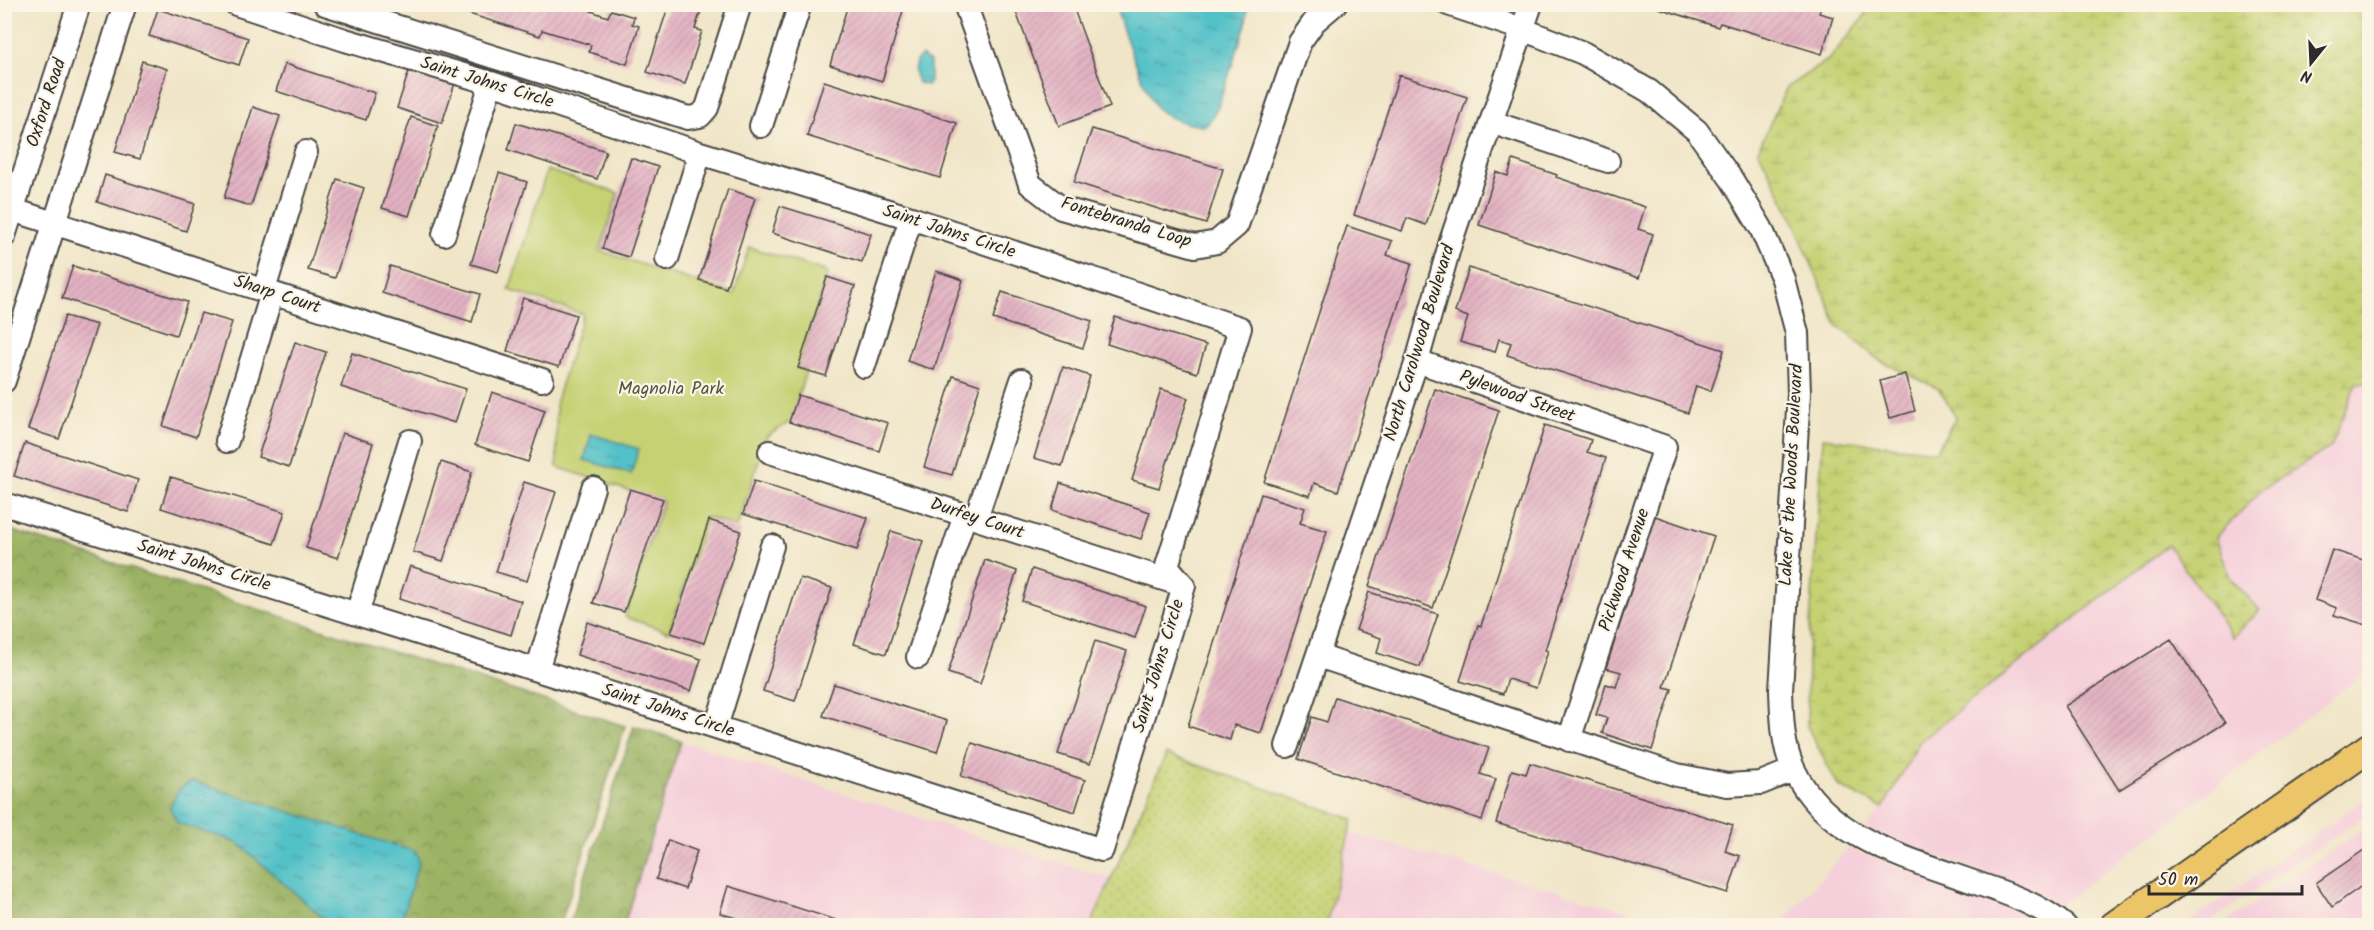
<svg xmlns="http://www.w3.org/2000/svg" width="2374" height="930" font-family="Kalam,sans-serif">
	<defs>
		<pattern id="grass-dots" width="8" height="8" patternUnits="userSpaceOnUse" patternTransform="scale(1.5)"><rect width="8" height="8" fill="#c5d173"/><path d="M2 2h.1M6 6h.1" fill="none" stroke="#a9b464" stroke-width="1.8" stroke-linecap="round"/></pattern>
		<pattern id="forest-crowns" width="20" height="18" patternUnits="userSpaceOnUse" patternTransform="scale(1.5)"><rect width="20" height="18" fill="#9cb365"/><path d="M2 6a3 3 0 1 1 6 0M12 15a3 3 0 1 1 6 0" fill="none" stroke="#7f9253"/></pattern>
		<pattern id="wetland-marsh" width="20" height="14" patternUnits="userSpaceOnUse" patternTransform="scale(1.5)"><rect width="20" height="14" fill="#c5d173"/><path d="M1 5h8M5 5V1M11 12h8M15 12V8" fill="none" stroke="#a9b464"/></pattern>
		<pattern id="water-ripples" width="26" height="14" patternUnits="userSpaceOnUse" patternTransform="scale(1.5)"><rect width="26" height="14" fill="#53c1c8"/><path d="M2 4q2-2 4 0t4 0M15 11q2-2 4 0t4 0" fill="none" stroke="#459da3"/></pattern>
		<pattern id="building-hatch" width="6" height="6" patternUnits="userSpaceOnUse" patternTransform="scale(1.5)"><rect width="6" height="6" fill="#e3b2c3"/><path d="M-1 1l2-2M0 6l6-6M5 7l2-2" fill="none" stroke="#c399a8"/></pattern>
	</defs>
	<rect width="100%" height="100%" fill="#fcf5e5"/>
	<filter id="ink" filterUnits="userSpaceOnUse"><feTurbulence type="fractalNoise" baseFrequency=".0167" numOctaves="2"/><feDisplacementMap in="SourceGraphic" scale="12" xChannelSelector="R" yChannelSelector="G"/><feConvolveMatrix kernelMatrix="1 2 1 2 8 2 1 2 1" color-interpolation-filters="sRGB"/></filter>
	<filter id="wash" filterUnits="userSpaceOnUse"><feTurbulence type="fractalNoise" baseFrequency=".008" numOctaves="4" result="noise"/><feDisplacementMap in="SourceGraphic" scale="24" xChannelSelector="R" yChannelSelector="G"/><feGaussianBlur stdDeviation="1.35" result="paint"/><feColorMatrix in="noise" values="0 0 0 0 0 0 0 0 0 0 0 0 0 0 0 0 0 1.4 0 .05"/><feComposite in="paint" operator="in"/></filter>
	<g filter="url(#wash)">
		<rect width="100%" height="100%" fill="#f0e5c7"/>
		<!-- built -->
		<path fill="#f5cfda" d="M 2356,383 L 2369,383 L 2369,670 L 2059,906 L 2017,884 L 1913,848 L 1866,828 L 1883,808 L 1920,741 L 2168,545 L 2233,637 L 2260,610 L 2230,578 L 2216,537 L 2263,489 L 2331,447 Z
			M 681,741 L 1104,877 L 1113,877 L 1091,925 L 624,926 Z
			M 2369,796 L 2369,813 L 2205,925 L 2185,925 Z
			M 2369,825 L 2369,925 L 2222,925 Z
			M 1349,833 L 1680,925 L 1326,926 Z
			M 1849,847 L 1863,855 L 1864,853 L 1904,870 L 2009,907 L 2038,921 L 2033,926 L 1778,926 Z"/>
		<!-- grass -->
		<path fill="url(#grass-dots)" stroke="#787e4f" stroke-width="1.5" d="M 1166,754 L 1353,819 L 1326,925 L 1091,925 Z"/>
		<!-- forest -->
		<path fill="url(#forest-crowns)" stroke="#646f48" stroke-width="1.5" d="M 4,528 L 625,726 L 560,925 L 5,925 Z
			M 634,726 L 681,741 L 624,925 L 569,925 Z"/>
		<!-- wetland -->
		<path fill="url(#wetland-marsh)" stroke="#787e4f" stroke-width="1.5" d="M 1869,5 L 2370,5 L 2369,383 L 2356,383 L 2331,447 L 2263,489 L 2216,537 L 2230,578 L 2260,610 L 2233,637 L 2168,545 L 1920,741 L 1883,808 L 1838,786 L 1807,726 L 1808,654 L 1823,438 L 1936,451 L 1956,417 L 1939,389 L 1880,361 L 1837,325 L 1791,215 L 1758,150 L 1787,87 L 1828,60 L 1864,17 Z"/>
		<!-- park -->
		<path fill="#c5d173" stroke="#787e4f" stroke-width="1.5" d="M 547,170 L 618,193 L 600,251 L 734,294 L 749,247 L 828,272 L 798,368 L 806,371 L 790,422 L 767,436 L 737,527 L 707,517 L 669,632 L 625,617 L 663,502 L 557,467 L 556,401 L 583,314 L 509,290 Z"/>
		<!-- water -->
		<path fill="url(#water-ripples)" stroke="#3f767a" stroke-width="1.5" d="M 1116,5 L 1243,5 L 1247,10 L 1246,24 L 1217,110 L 1206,126 C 1192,126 1169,120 1158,109 C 1147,97 1119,23 1116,5 Z
			M 922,56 L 930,62 L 930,82 L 927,85 L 918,83 L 914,71 L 916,61 Z
			M 591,434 L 639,449 L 631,474 L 584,460 Z
			M 192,781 L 416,852 L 419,862 L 400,925 L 331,925 L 238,843 L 178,823 L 170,808 L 178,790 Z"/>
		<g id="blocks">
			<!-- building -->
			<path fill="url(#building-hatch)" d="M 443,4 L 470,4 L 467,13 Z
				M 472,4 L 492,9 L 494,4 L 593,4 L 591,11 L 608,17 L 611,10 L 634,17 L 632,24 L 639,26 L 627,64 L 589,52 L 591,45 L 542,30 L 540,36 L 469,14 Z
				M 669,4 L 703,4 L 695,29 L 702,31 L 685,84 L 647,72 Z
				M 848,4 L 905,4 L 882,81 L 830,65 Z
				M 1013,4 L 1072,4 L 1110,107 L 1059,126 Z
				M 1646,4 L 1822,4 L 1819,13 L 1833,17 L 1822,54 L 1720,23 L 1718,27 Z
				M 158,9 L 248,38 L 239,65 L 149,36 Z
				M 142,61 L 167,69 L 140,159 L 115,152 Z
				M 285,64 L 375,93 L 366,120 L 276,91 Z
				M 411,65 L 456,80 L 442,123 L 397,108 Z
				M 1399,75 L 1467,97 L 1426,225 L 1407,218 L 1402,231 L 1354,215 Z
				M 824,81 L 957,123 L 940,178 L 807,136 Z
				M 253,107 L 280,116 L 251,206 L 224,198 Z
				M 411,117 L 438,126 L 409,216 L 382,208 Z
				M 516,123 L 606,151 L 597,179 L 508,150 Z
				M 1092,129 L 1223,169 L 1206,224 L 1074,182 Z
				M 631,158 L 658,167 L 629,257 L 602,249 Z
				M 1513,160 L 1557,175 L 1556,177 L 1645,207 L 1638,229 L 1653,234 L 1639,278 L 1479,225 L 1496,172 L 1508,176 Z
				M 499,173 L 527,182 L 498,272 L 471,264 Z
				M 105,175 L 195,204 L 186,231 L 97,202 Z
				M 337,179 L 364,188 L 335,278 L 308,270 Z
				M 728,189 L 755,198 L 726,288 L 699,280 Z
				M 780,206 L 871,234 L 862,262 L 772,233 Z
				M 1347,226 L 1392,241 L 1387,255 L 1412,263 L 1338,491 L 1314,483 L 1310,496 L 1264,482 Z
				M 73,266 L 187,302 L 176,335 L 62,298 Z
				M 390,266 L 480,294 L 472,322 L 382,293 Z
				M 1469,268 L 1724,350 L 1711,391 L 1696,386 L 1688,413 L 1507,355 L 1511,343 L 1499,339 L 1495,352 L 1460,342 L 1468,317 L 1455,312 Z
				M 936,271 L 963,280 L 934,370 L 907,361 Z
				M 827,277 L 855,286 L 826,376 L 798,368 Z
				M 1002,292 L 1092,321 L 1083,348 L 993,319 Z
				M 523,298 L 576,315 L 559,367 L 507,351 Z
				M 201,313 L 232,322 L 196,437 L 163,426 Z
				M 65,316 L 97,325 L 59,439 L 28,429 Z
				M 1115,317 L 1206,345 L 1197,373 L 1107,344 Z
				M 295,342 L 326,352 L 289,467 L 258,457 Z
				M 352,353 L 466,389 L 455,423 L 341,387 Z
				M 1063,367 L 1090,376 L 1062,466 L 1034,458 Z
				M 1905,374 L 1915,411 L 1890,418 L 1880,381 Z
				M 953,376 L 980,385 L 952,475 L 924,467 Z
				M 1161,389 L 1188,398 L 1159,488 L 1132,480 Z
				M 1435,389 L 1499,410 L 1433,608 L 1369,586 Z
				M 492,392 L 545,410 L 528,462 L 475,445 Z
				M 798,395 L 888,423 L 879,451 L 789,422 Z
				M 1545,425 L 1591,440 L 1587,452 L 1606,458 L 1545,650 L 1548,651 L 1536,688 L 1508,679 L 1503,694 L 1460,681 L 1478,625 L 1481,626 Z
				M 342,433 L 373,443 L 338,558 L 306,548 Z
				M 25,443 L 138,480 L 128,512 L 14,476 Z
				M 441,462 L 472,472 L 443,561 L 413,552 Z
				M 171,477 L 285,512 L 274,544 L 161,508 Z
				M 754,481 L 868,518 L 857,550 L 743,514 Z
				M 524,482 L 556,492 L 527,581 L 496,572 Z
				M 1060,483 L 1150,512 L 1141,539 L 1052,510 Z
				M 630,489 L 663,499 L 624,612 L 593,603 Z
				M 1261,494 L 1305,508 L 1300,523 L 1327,531 L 1261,733 L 1234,725 L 1230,740 L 1188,726 Z
				M 1655,516 L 1714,536 L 1664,687 L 1672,689 L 1652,750 L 1602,733 L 1607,718 L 1596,715 L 1606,684 L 1616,687 L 1621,672 L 1606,668 Z
				M 709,520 L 741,531 L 704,643 L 671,633 Z
				M 891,531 L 923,541 L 886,654 L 854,644 Z
				M 2332,550 L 2370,562 L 2370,626 L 2334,615 L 2337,608 L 2315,600 Z
				M 985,560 L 1017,571 L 980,684 L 948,673 Z
				M 410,566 L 521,601 L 511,635 L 399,599 Z
				M 1032,569 L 1146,606 L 1135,638 L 1022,601 Z
				M 800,578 L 832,588 L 795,701 L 763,691 Z
				M 1369,592 L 1438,614 L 1420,667 L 1377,653 L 1381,638 L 1356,630 Z
				M 587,622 L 701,659 L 691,691 L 577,655 Z
				M 2171,639 L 2225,723 L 2119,790 L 2065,706 Z
				M 1095,641 L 1127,651 L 1090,764 L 1058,754 Z
				M 834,684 L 947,721 L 937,752 L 823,716 Z
				M 1335,697 L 1489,748 L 1480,774 L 1496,779 L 1482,820 L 1298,759 L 1312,717 L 1327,722 Z
				M 972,743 L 1085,780 L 1075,812 L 961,776 Z
				M 1530,763 L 1733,825 L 1725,851 L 1740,856 L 1728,893 L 1496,823 L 1512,770 L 1526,774 Z
				M 668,840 L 697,851 L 685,889 L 656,879 Z
				M 2370,846 L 2370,880 L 2332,907 L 2316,883 Z
				M 728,886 L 852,925 L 852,926 L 761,926 L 720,913 Z"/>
		</g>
	</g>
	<g filter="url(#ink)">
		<use href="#blocks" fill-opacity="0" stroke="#494742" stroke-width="1.5"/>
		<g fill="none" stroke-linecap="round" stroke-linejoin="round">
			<!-- minor casing -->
			<g stroke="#494742" stroke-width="26">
				<path id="minor" d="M 236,4 L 345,40 L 491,83 L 700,153 L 911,218 L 1240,328 L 1167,566 L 1184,586
					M 325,4 L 688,118 L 700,116 L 707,108 L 740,4
					M 965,4 L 1030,184 L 1061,208 L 1195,246 L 1217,242 L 1237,225 L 1300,42 L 1314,22 L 1335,4
					M 1448,4 L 1522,29 L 1583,53 L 1649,91 L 1697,131 L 1732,180 L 1761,228 L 1783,279 L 1797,333 L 1799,393 L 1781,690 C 1782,716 1782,746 1794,770 C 1827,840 1913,860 1979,884 C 2009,894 2040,905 2065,926
					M 1491,122 L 1608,161
					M 761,126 L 800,4
					M 13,210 L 542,380
					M 444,234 L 491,83
					M 4,236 L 79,4
					M 667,259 L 700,153
					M 264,290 L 306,152
					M 1417,361 L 1665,447 L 1569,740
					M 864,366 L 911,218
					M 4,381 L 125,4
					M 227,441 L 272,293
					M 770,452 L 1182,585
					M 4,504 L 537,670 L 1102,850 L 1184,586
					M 976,518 L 1022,380
					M 357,614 L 410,441
					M 1318,656 L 1677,775 L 1727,785 L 1761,783 L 1793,770
					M 918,657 L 965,515
					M 537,670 L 593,488
					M 716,727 L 772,546
					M 1287,746 L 1417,361 L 1451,241 L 1531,4"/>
			</g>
			<!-- major casing -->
			<g stroke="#494742" stroke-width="32">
				<path id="major" d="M 2114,926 L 2370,747"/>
			</g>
			<!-- minor -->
			<use href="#minor" stroke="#fff" stroke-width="22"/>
			<!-- major -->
			<use href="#major" stroke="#edc569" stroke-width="28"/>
		</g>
	</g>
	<g text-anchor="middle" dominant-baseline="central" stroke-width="4.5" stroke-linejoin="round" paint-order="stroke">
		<!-- street labels -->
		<g font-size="18" fill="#2b2b2b" stroke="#fcf5e5">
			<text transform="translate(487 83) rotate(17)">Saint Johns Circle</text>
			<text transform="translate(47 103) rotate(-72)">Oxford Road</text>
			<text transform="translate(1126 223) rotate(17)">Fontebranda Loop</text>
			<text transform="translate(949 232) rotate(18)">Saint Johns Circle</text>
			<text transform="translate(277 295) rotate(18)">Sharp Court</text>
			<text transform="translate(1420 343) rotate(-73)">North Carolwood Boulevard</text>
			<text transform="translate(1517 397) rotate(20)">Pylewood Street</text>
			<text transform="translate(1792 475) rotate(-87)">Lake of the Woods Boulevard</text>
			<text transform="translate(977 519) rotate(18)">Durfey Court</text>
			<text transform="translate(204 566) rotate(17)">Saint Johns Circle</text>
			<text transform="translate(1625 570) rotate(-72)">Pickwood Avenue</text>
			<text transform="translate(1159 666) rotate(-73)">Saint Johns Circle</text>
			<text transform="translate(668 711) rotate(18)">Saint Johns Circle</text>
		</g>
		<!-- park labels -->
		<g font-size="18" fill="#52543d" stroke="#fcf5e5">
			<text x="671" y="389">Magnolia Park</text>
		</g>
	</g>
	<!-- margin -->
	<rect width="2374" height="930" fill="none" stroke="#fcf5e5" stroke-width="24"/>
	<!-- north arrow -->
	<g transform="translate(2311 63) rotate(198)" stroke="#fcf5e5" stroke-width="4.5" paint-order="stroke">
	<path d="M0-4.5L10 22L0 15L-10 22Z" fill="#2b2b2b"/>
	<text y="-9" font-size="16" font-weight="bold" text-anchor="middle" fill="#2b2b2b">N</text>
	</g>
	<!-- scale -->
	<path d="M2149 885v9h153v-9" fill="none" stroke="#2b2b2b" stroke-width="3"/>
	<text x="2158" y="885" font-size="18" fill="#2b2b2b" stroke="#fcf5e5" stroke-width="4.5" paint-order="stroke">50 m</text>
</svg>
